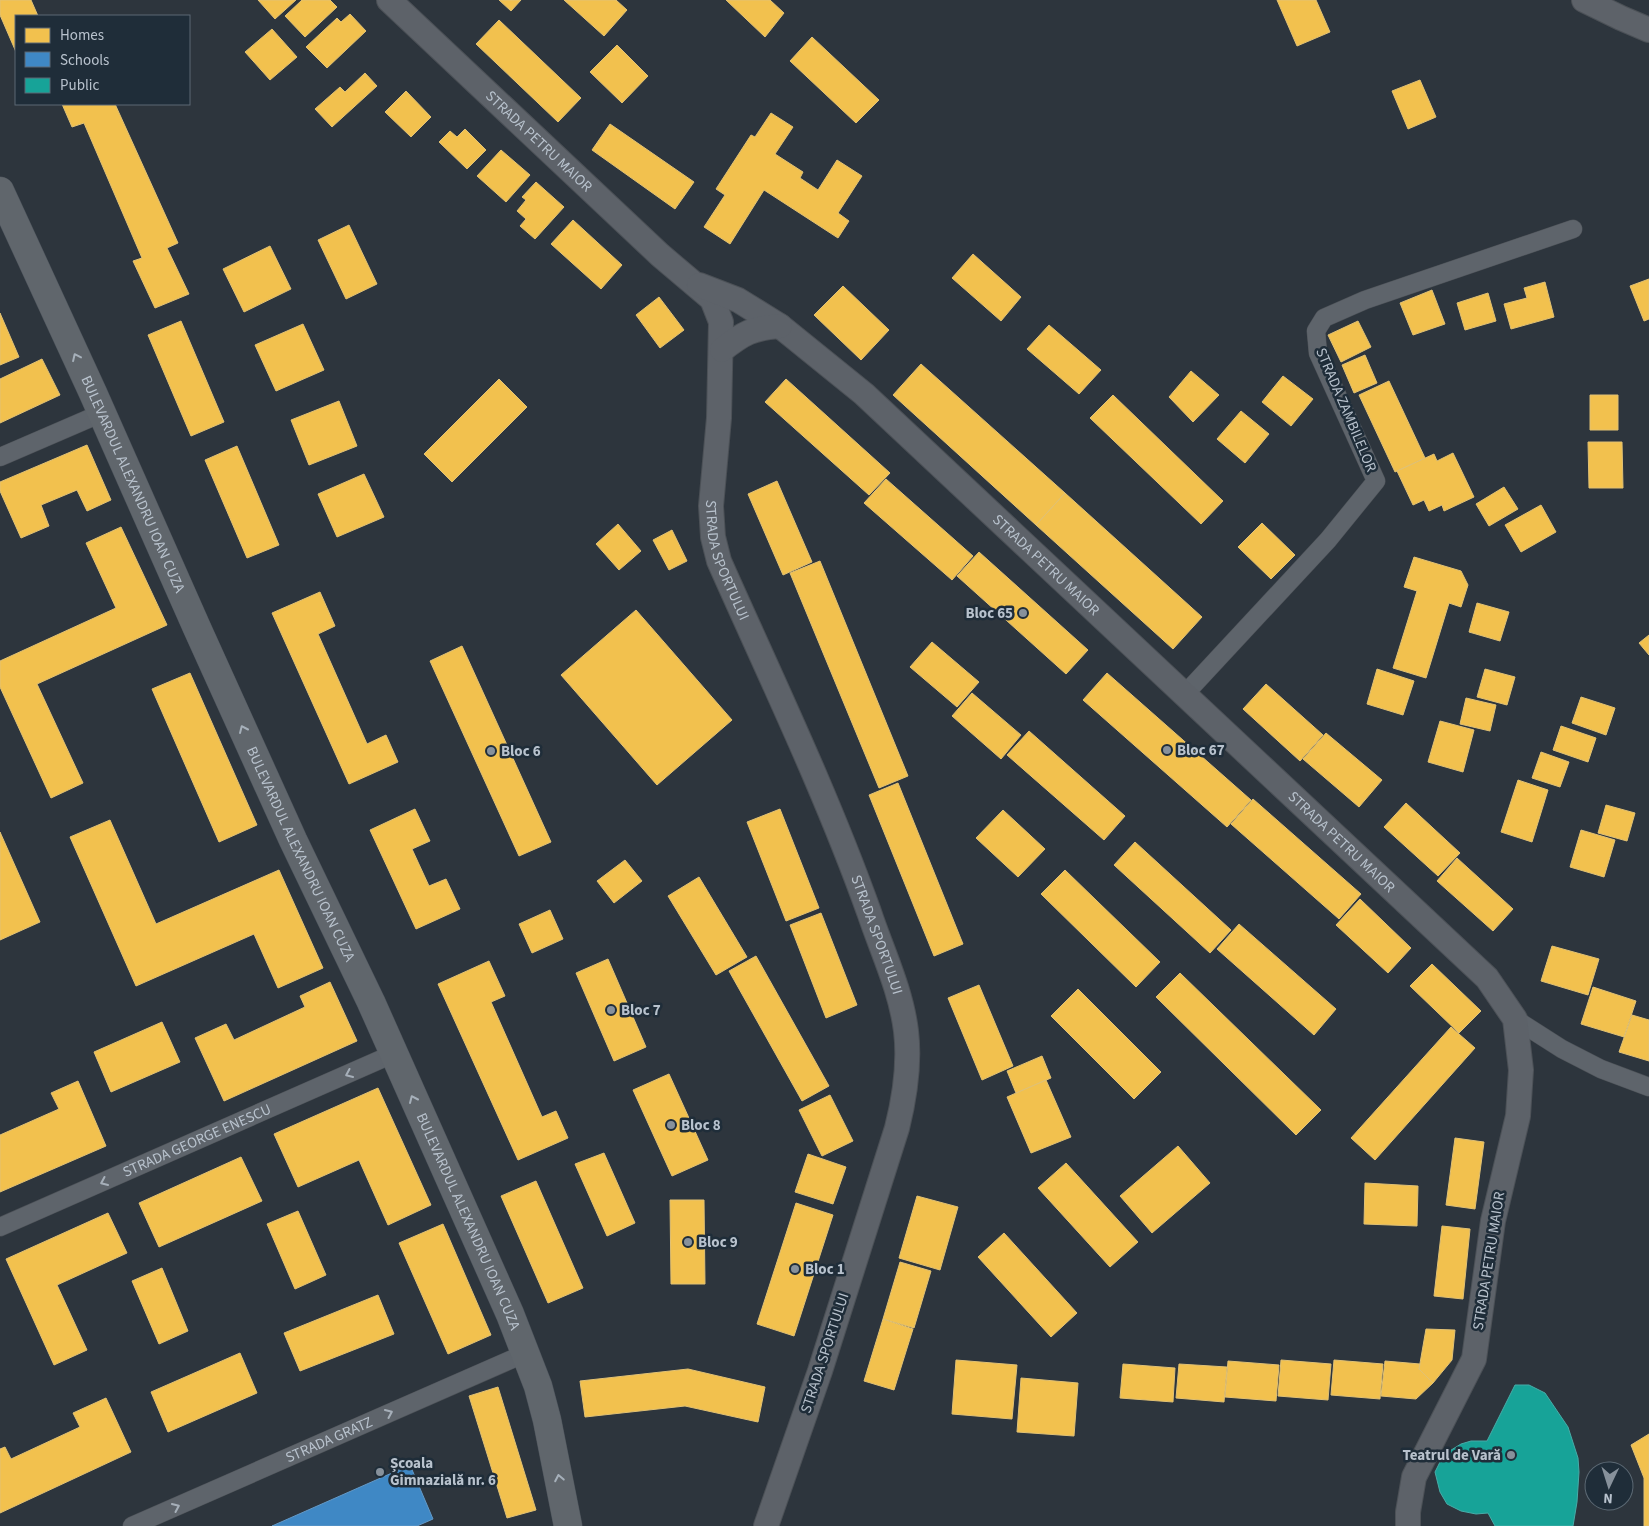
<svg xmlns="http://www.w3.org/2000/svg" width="1649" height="1526" font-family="'Source Sans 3',sans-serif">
	<rect width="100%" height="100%" fill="#2d353d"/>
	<!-- homes -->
	<path fill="#f2c14e" stroke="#e1c174" d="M 0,0 L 31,0 L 38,16 L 16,16 L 16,52 L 0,15 Z
		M 258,0 L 296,0 L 275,19 Z
		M 302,0 L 330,0 L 337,7 L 305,37 L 285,16 Z
		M 499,0 L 521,0 L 511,11 Z
		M 564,0 L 616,0 L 627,10 L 604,36 Z
		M 726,0 L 770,0 L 784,13 L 765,37 Z
		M 1277,0 L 1316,0 L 1330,32 L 1297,46 Z
		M 350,14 L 366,31 L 327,68 L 306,47 L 337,18 L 341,22 Z
		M 499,20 L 581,98 L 558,122 L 476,44 Z
		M 272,29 L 297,57 L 270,80 L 245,52 Z
		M 812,37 L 879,100 L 856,123 L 790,61 Z
		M 617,45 L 648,76 L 622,103 L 590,72 Z
		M 365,73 L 377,86 L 332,127 L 315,109 L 340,87 L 345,92 Z
		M 1420,80 L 1436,117 L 1408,129 L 1392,91 Z
		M 406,91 L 431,117 L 411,137 L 385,112 Z
		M 62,104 L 100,104 L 101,105 L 115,104 L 178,243 L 167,248 L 189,294 L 155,308 L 133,261 L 142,258 L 84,123 L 72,127 Z
		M 771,113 L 793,127 L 775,154 L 803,172 L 800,178 L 818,190 L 837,160 L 862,176 L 838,213 L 849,221 L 838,238 L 764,190 L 730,244 L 704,227 L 725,195 L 716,189 L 751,135 L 755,137 Z
		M 610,124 L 694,182 L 675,209 L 592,150 Z
		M 465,129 L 486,150 L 467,169 L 439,142 L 450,131 L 457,137 Z
		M 501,150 L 530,175 L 506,202 L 477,176 Z
		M 536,182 L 564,207 L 535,239 L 520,226 L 526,219 L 517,211 L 526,200 L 522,197 Z
		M 573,220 L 622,265 L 601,289 L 551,244 Z
		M 349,225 L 377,284 L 346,299 L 318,240 Z
		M 270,246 L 291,289 L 244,312 L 223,269 Z
		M 973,254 L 1021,297 L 1001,321 L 952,278 Z
		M 1649,279 L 1649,319 L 1644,321 L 1630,286 Z
		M 1545,282 L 1554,317 L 1511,329 L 1504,304 L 1527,298 L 1524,288 Z
		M 843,286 L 889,330 L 861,360 L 814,315 Z
		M 1432,290 L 1445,324 L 1413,335 L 1400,303 Z
		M 1488,293 L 1496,321 L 1465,330 L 1457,303 Z
		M 659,297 L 684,330 L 660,348 L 636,315 Z
		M 0,313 L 19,357 L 0,365 Z
		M 181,321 L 224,422 L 191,436 L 148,335 Z
		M 1358,321 L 1371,347 L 1341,362 L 1328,335 Z
		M 303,324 L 324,370 L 276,391 L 255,345 Z
		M 1049,325 L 1101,370 L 1079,394 L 1027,349 Z
		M 1365,355 L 1377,383 L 1354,393 L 1342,365 Z
		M 42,359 L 60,395 L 0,423 L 0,379 Z
		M 921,364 L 1065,493 L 1036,525 L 893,395 Z
		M 1191,371 L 1219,395 L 1193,422 L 1169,397 Z
		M 1283,376 L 1313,399 L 1291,426 L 1262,402 Z
		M 499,379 L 527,407 L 452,482 L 424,454 Z
		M 786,379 L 890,473 L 869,495 L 765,402 Z
		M 1389,381 L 1425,458 L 1395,472 L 1359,395 Z
		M 1113,395 L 1223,501 L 1201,524 L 1090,418 Z
		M 1590,395 L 1618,395 L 1618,430 L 1590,430 Z
		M 339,401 L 357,446 L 309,465 L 291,420 Z
		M 1241,411 L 1269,434 L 1245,463 L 1217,439 Z
		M 1588,442 L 1622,442 L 1623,488 L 1589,488 Z
		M 87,445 L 111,500 L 87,511 L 77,490 L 41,505 L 49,526 L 21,538 L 0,491 L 0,482 Z
		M 237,446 L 279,545 L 247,558 L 205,460 Z
		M 1453,453 L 1474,497 L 1444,511 L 1442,505 L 1429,511 L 1424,500 L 1413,505 L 1397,471 L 1434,454 L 1437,461 Z
		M 364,474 L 384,517 L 337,537 L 318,494 Z
		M 886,479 L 973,556 L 952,580 L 864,503 Z
		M 777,481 L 812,562 L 783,575 L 748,494 Z
		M 1504,487 L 1518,509 L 1489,526 L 1476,504 Z
		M 1065,493 L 1202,617 L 1173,649 L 1036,525 Z
		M 1541,505 L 1556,532 L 1521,552 L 1505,525 Z
		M 1262,523 L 1295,555 L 1271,579 L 1238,547 Z
		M 618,524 L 641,551 L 619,570 L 596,544 Z
		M 121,527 L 167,625 L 37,684 L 83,783 L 51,798 L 0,687 L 0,661 L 116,608 L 86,543 Z
		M 672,530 L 687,561 L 669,570 L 653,540 Z
		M 979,552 L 1088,650 L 1066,674 L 957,576 Z
		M 1414,557 L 1461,571 L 1468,585 L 1461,607 L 1449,603 L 1426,678 L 1393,668 L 1417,591 L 1404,587 Z
		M 820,561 L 908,776 L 879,788 L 790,573 Z
		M 320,592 L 335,626 L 318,634 L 367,744 L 386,735 L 398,762 L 349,784 L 272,613 Z
		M 1477,603 L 1509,612 L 1500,641 L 1469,632 Z
		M 636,610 L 732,720 L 657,785 L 561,675 Z
		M 1649,635 L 1649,655 L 1639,643 Z
		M 932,642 L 979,682 L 957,707 L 910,667 Z
		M 462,646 L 551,842 L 519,856 L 430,661 Z
		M 1377,669 L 1414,681 L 1403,715 L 1367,704 Z
		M 1485,669 L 1515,677 L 1507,705 L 1477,697 Z
		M 190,673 L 257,825 L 219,842 L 152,689 Z
		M 1107,673 L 1251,800 L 1227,827 L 1083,700 Z
		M 1266,684 L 1323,735 L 1300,761 L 1243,709 Z
		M 972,693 L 1021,735 L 1001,759 L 952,716 Z
		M 1581,697 L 1615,708 L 1606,735 L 1572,723 Z
		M 1466,698 L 1496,705 L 1490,731 L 1460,724 Z
		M 1440,721 L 1474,730 L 1463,772 L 1428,762 Z
		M 1561,726 L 1596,738 L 1588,762 L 1553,750 Z
		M 1029,731 L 1125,816 L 1104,840 L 1007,755 Z
		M 1326,733 L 1382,780 L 1359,807 L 1303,759 Z
		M 1541,752 L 1569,762 L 1560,787 L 1532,778 Z
		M 1518,780 L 1548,790 L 1532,842 L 1501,832 Z
		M 898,783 L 963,944 L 934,956 L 869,795 Z
		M 1253,799 L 1361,894 L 1339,919 L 1231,824 Z
		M 1406,803 L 1460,853 L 1438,876 L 1384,827 Z
		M 1606,805 L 1635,813 L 1627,841 L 1598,833 Z
		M 415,809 L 430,841 L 412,849 L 429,886 L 446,879 L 460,909 L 416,929 L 370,830 Z
		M 780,809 L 819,908 L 786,921 L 747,822 Z
		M 1003,810 L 1045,849 L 1018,877 L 976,838 Z
		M 110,820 L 156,924 L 279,870 L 323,968 L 278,988 L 254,934 L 136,986 L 70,837 Z
		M 1581,830 L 1615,840 L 1604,877 L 1570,867 Z
		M 0,832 L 40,922 L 0,940 Z
		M 1135,842 L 1231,930 L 1210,953 L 1114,865 Z
		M 1457,858 L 1513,909 L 1493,931 L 1437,881 Z
		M 625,860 L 642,881 L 614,903 L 597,881 Z
		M 1065,870 L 1160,962 L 1136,987 L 1041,894 Z
		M 699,877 L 747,957 L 716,975 L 668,896 Z
		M 1360,899 L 1411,948 L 1388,973 L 1336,925 Z
		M 550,910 L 563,939 L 532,953 L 519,924 Z
		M 821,913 L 857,1005 L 826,1018 L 790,925 Z
		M 1239,924 L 1336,1009 L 1314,1035 L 1217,949 Z
		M 1552,946 L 1599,959 L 1588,995 L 1541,981 Z
		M 756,956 L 829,1086 L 802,1101 L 729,971 Z
		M 608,959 L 646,1047 L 614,1061 L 576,973 Z
		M 489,961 L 505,996 L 491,1002 L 542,1117 L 556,1111 L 568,1138 L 518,1160 L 438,984 Z
		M 1432,964 L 1481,1011 L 1459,1033 L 1410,986 Z
		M 1180,973 L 1321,1110 L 1296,1135 L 1156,997 Z
		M 330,982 L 357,1041 L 224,1101 L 195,1038 L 226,1024 L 234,1040 L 305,1007 L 300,996 Z
		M 979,985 L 1013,1066 L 982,1080 L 948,998 Z
		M 1593,987 L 1636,1001 L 1624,1037 L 1581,1024 Z
		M 1078,989 L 1161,1072 L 1134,1099 L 1051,1016 Z
		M 1632,1015 L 1649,1020 L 1649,1061 L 1619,1052 Z
		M 162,1022 L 180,1062 L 111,1092 L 94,1052 Z
		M 1451,1027 L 1475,1048 L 1375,1160 L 1351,1138 Z
		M 1042,1056 L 1051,1078 L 1016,1093 L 1007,1071 Z
		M 669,1074 L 708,1160 L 672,1176 L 633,1090 Z
		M 1046,1080 L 1071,1137 L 1031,1153 L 1007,1097 Z
		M 78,1081 L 106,1146 L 0,1192 L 0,1135 L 59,1109 L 51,1093 Z
		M 378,1088 L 431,1205 L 388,1225 L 359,1160 L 298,1187 L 274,1134 Z
		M 830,1095 L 853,1141 L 822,1156 L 799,1110 Z
		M 1455,1138 L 1484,1142 L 1475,1209 L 1446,1205 Z
		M 1178,1146 L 1210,1183 L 1152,1233 L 1120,1196 Z
		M 604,1153 L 635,1223 L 607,1236 L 575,1164 Z
		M 808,1154 L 846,1167 L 833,1204 L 795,1192 Z
		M 241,1157 L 262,1201 L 159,1247 L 139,1203 Z
		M 1066,1163 L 1138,1242 L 1110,1267 L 1038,1188 Z
		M 536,1181 L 583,1288 L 548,1303 L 501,1196 Z
		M 1365,1183 L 1418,1186 L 1417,1226 L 1364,1224 Z
		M 917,1196 L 958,1207 L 940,1270 L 899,1258 Z
		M 670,1200 L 704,1200 L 705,1284 L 671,1284 Z
		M 796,1203 L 833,1215 L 794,1336 L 757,1324 Z
		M 298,1211 L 326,1275 L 295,1289 L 267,1224 Z
		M 108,1213 L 127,1253 L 57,1285 L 87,1350 L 54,1365 L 6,1259 Z
		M 443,1224 L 491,1335 L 448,1354 L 399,1243 Z
		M 1442,1226 L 1470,1229 L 1463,1299 L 1434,1296 Z
		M 1004,1233 L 1077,1313 L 1051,1337 L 978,1257 Z
		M 900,1262 L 931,1271 L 914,1328 L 883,1319 Z
		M 162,1268 L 188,1331 L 159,1344 L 132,1281 Z
		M 378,1295 L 394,1334 L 300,1371 L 284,1333 Z
		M 883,1319 L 913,1329 L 894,1390 L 864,1381 Z
		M 1426,1329 L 1455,1330 L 1452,1360 L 1433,1383 L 1419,1369 Z
		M 240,1353 L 257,1393 L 168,1432 L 151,1392 Z
		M 956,1360 L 1017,1365 L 1012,1419 L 952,1414 Z
		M 1281,1360 L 1331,1364 L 1328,1400 L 1278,1396 Z
		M 1334,1360 L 1383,1364 L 1380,1399 L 1331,1395 Z
		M 1228,1361 L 1279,1365 L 1276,1401 L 1225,1397 Z
		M 1385,1361 L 1420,1364 L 1419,1369 L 1433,1383 L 1416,1399 L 1381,1396 Z
		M 1123,1364 L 1175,1368 L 1173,1402 L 1120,1398 Z
		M 1179,1364 L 1227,1367 L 1224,1402 L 1176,1398 Z
		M 688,1369 L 765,1387 L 758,1422 L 685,1406 L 585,1417 L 580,1381 Z
		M 1021,1378 L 1078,1383 L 1074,1436 L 1017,1432 Z
		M 498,1387 L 536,1510 L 507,1518 L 469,1396 Z
		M 106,1398 L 131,1452 L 0,1513 L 0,1449 L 5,1447 L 11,1459 L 80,1427 L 73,1413 Z
		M 1649,1434 L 1649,1526 L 1644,1526 L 1644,1478 L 1631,1445 Z"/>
	<!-- schools -->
	<path fill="#3f88c5" stroke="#6399c7" d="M 410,1465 L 433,1519 L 417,1526 L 272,1526 Z"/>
	<!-- public -->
	<path fill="#17a398" stroke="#47aca8" d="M 1515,1385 L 1529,1385 L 1545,1393 L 1568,1427 L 1578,1458 L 1579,1472 L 1577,1502 L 1573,1526 L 1495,1526 L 1488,1513 L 1476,1514 L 1461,1511 L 1447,1504 L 1440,1492 L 1435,1472 L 1440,1462 L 1448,1452 L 1461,1444 L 1471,1441 L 1487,1441 Z"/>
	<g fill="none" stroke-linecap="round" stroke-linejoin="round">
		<!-- street casing -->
		<g stroke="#4c5157" stroke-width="19">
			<g id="street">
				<path d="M 0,457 L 102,413"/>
				<path d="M 1184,695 L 1328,540 L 1376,481 L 1318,353 L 1316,331 L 1324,318 L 1365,300 L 1573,229"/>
				<path d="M 1515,1019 L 1562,1049 L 1601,1069 L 1649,1087"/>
				<path id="s1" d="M 0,1227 L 393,1054"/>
				<path id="s2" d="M 132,1526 L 526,1353"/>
			</g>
		</g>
		<!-- secondary casing -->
		<g stroke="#4c5157" stroke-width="26">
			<g id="secondary">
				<path id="s3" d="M 389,0 L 660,255 L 712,299 L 721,322 L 719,418 L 711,506 L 713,537 L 719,561 C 771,678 826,792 869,912 C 882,951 901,990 906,1031 C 910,1064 905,1096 897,1128 L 820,1371 L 766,1526"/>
				<path d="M 1584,0 L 1621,18 L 1649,30"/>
				<path id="s4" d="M 699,285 L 738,300 L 780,326 L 864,394 L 1487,978 L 1515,1019 L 1521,1070 L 1518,1116 L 1493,1221 L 1474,1359 L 1414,1477 L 1408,1512 L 1408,1526"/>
				<path d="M 722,350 C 743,333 753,328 780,326"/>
			</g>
		</g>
		<!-- primary casing -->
		<g stroke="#4b525a" stroke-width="29">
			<g id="primary">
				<path id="s5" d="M 0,191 L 93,393 L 197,628 L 293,840 L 371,1002 L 510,1314 L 538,1386 L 547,1420 L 568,1526"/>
			</g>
		</g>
		<!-- street -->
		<use href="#street" stroke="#5e646b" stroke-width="18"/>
		<!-- secondary -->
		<use href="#secondary" stroke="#5d6269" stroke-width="24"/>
		<!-- primary -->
		<use href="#primary" stroke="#60666c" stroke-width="28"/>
	</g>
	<!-- one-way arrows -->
	<defs><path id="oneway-chevron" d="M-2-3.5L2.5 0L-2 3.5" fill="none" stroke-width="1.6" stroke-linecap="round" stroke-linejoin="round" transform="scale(1.25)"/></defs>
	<g stroke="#a6b0ba">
		<use href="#oneway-chevron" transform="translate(76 357) rotate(-115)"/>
		<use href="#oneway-chevron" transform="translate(243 729) rotate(-114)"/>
		<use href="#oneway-chevron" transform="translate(413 1099) rotate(-114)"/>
		<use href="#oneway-chevron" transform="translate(559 1478) rotate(-101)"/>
	</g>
	<g stroke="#a6afb9">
		<use href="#oneway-chevron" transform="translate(349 1074) rotate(156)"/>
		<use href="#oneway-chevron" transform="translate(104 1182) rotate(156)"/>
		<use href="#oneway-chevron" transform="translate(389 1413) rotate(-24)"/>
		<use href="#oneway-chevron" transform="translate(176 1507) rotate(-24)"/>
	</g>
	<!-- markers -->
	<g fill="#87919b" stroke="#1f2d39" stroke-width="2">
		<circle cx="1023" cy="613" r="5"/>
		<circle cx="1167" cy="750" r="5"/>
		<circle cx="491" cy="751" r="5"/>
		<circle cx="611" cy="1010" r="5"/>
		<circle cx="671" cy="1125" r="5"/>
		<circle cx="688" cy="1242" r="5"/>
		<circle cx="795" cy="1269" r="5"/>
		<circle cx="1511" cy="1455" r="5"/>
		<circle cx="380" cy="1472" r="5"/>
	</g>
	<g text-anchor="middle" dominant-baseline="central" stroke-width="5" stroke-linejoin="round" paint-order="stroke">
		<!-- street labels -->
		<g font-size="15" fill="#b8c2cd" stroke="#1f2d39">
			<text stroke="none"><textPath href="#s3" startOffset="206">STRADA PETRU MAIOR</textPath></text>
			<text transform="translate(1346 410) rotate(67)">STRADA ZAMBILELOR</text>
			<text stroke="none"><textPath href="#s5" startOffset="322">BULEVARDUL ALEXANDRU IOAN CUZA</textPath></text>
			<text stroke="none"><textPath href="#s3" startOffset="706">STRADA SPORTULUI</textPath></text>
			<text stroke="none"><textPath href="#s4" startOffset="449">STRADA PETRU MAIOR</textPath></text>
			<text stroke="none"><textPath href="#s4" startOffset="854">STRADA PETRU MAIOR</textPath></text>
			<text stroke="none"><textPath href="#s5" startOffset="728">BULEVARDUL ALEXANDRU IOAN CUZA</textPath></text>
			<text stroke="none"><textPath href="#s3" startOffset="1111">STRADA SPORTULUI</textPath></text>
			<text stroke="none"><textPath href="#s1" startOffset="215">STRADA GEORGE ENESCU</textPath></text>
			<text stroke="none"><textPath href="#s5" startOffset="1132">BULEVARDUL ALEXANDRU IOAN CUZA</textPath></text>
			<text transform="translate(1489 1261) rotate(-81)">STRADA PETRU MAIOR</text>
			<text transform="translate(825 1353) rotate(-72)">STRADA SPORTULUI</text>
			<text stroke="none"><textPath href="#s2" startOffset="215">STRADA GRATZ</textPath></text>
		</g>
		<!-- poi labels -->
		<g font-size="15" font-weight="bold" fill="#b8c2cd" stroke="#1f2d39" text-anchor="start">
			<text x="1013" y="613" text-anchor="end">Bloc 65</text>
			<text x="1177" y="750">Bloc 67</text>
			<text x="501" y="751">Bloc 6</text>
			<text x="621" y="1010">Bloc 7</text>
			<text x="681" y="1125">Bloc 8</text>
			<text x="698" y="1242">Bloc 9</text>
			<text x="805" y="1269">Bloc 1</text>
			<text x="1501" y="1455" text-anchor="end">Teatrul de Vară</text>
			<text x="390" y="1463">Școala<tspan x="390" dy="17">Gimnazială nr. 6</tspan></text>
		</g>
	</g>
	<!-- legend -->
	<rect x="15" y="15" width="175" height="90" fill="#1f2d39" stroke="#5c6974"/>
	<rect x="25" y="28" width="25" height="15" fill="#f2c14e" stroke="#5c6974"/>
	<text x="60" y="40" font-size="15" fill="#b8c2cd">Homes</text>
	<rect x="25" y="52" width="25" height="15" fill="#3f88c5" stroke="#5c6974"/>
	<text x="60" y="65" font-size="15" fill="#b8c2cd">Schools</text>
	<rect x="25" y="78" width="25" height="15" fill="#17a398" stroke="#5c6974"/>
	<text x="60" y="90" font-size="15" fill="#b8c2cd">Public</text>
	<!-- north arrow -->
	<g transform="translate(1609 1486) rotate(184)"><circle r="24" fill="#1f2d39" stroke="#5c6974"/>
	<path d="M0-4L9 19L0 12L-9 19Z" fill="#87919b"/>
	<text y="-8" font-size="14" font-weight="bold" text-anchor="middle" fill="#b8c2cd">N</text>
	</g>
</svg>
